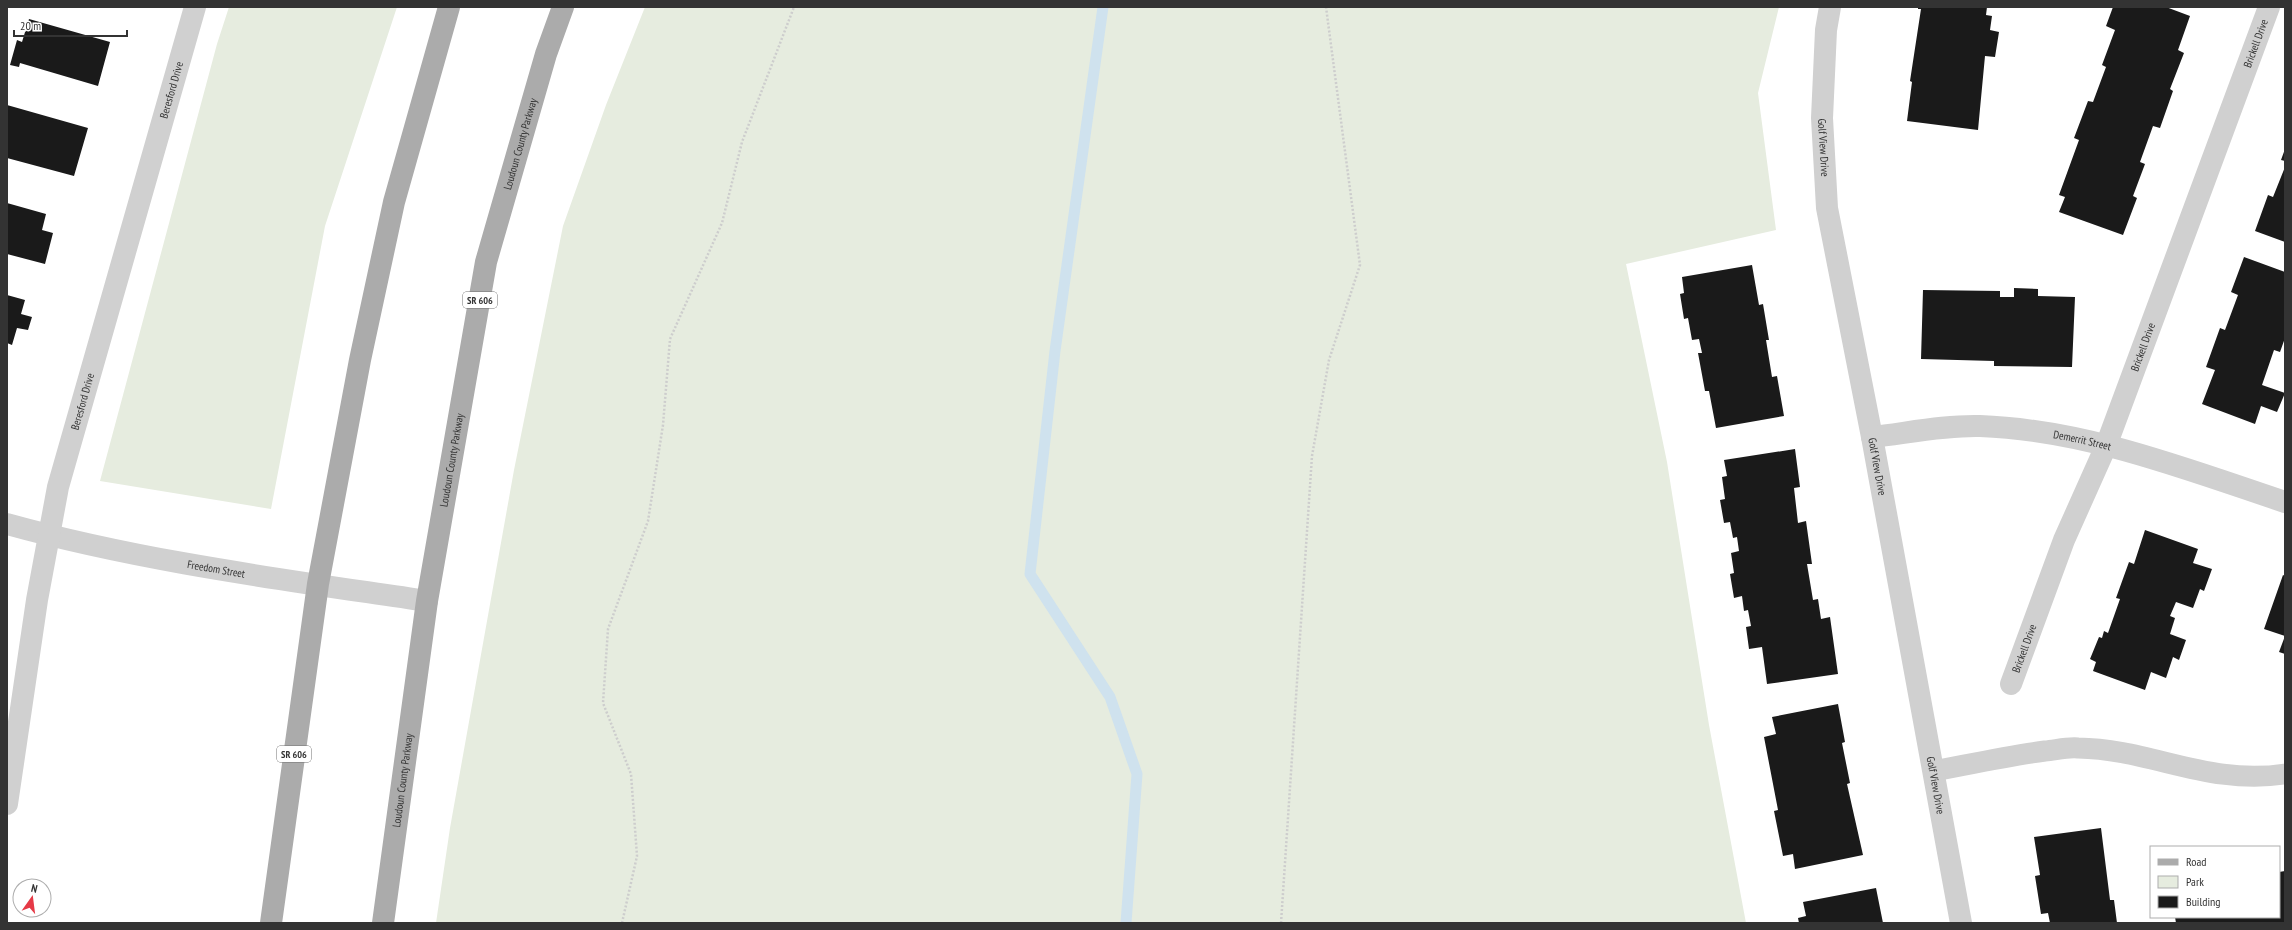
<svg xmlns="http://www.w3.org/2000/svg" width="2292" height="930" font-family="'PT Sans Narrow',sans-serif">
	<rect width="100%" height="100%" fill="#fff"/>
	<!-- green -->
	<path fill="#e6ecdf" d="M 229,7 L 397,7 L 325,226 L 271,509 L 100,481 L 217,44 Z
		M 645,7 L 1779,7 L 1758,93 L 1776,230 L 1626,264 L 1667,462 L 1709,725 L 1746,923 L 436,923 L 450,828 L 514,470 L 563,226 L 606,105 Z"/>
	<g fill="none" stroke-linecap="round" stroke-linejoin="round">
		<!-- stream -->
		<path stroke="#cfe2ee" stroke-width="11" d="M 1103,7 L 1055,351 L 1030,574 L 1110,697 L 1137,774 L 1126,923"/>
	</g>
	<!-- building -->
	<path fill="#1a1a1a" d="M 1918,7 L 1987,7 L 1986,15 L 1992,16 L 1990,30 L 1999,32 L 1995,57 L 1985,56 L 1978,130 L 1907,121 L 1912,82 L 1910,81 L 1921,9 L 1918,9 Z
		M 2113,7 L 2166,7 L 2190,16 L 2178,50 L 2184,53 L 2170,89 L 2173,91 L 2160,128 L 2153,126 L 2140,162 L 2145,164 L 2133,196 L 2137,198 L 2123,235 L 2059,212 L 2065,197 L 2059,195 L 2079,140 L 2074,138 L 2088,101 L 2093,102 L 2106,67 L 2102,65 L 2115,30 L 2106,26 Z
		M 29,19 L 110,42 L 98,86 L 20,63 L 19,67 L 10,65 L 17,40 L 22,42 Z
		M 7,105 L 88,128 L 74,176 L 7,158 Z
		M 2285,149 L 2285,161 L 2281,160 Z
		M 2285,167 L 2285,242 L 2255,231 L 2268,195 L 2273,197 Z
		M 7,203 L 46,214 L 42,230 L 53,233 L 45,264 L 7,254 Z
		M 2244,257 L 2285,272 L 2285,338 L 2280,352 L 2274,350 L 2262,385 L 2285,393 L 2277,412 L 2261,406 L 2255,424 L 2202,404 L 2215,370 L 2206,367 L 2220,328 L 2225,330 L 2238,295 L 2231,292 Z
		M 1752,265 L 1759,305 L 1763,304 L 1769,340 L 1766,340 L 1772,377 L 1777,376 L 1784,416 L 1716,428 L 1709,391 L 1705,391 L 1698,353 L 1702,353 L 1699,339 L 1692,340 L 1688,318 L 1684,319 L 1680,294 L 1684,293 L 1682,277 Z
		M 2014,288 L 2038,289 L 2038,296 L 2075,297 L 2072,367 L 1994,366 L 1994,361 L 1921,359 L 1923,290 L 2000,291 L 2000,297 L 2014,297 Z
		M 7,295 L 25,300 L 21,314 L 32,317 L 28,330 L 17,328 L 12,345 L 7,343 Z
		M 1795,449 L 1800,487 L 1794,488 L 1798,523 L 1806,521 L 1812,564 L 1807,564 L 1813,600 L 1818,599 L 1821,619 L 1830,617 L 1838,674 L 1767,684 L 1762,647 L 1749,649 L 1746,627 L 1751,626 L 1748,610 L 1744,611 L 1742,596 L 1734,598 L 1730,574 L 1734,573 L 1731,553 L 1739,551 L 1737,537 L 1733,538 L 1730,522 L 1724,523 L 1720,500 L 1725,499 L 1722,477 L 1727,476 L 1724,460 Z
		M 2145,530 L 2198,549 L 2193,563 L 2212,569 L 2204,591 L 2200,589 L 2193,608 L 2176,602 L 2170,616 L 2175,618 L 2170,634 L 2186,640 L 2179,660 L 2173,657 L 2166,678 L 2151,672 L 2145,690 L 2093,671 L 2096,662 L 2090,659 L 2099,637 L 2102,638 L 2104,631 L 2108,633 L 2120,599 L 2116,598 L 2129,562 L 2134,564 Z
		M 2283,575 L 2285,576 L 2285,654 L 2279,652 L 2285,636 L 2264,629 Z
		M 1838,704 L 1845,742 L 1842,743 L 1850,783 L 1847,784 L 1863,855 L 1795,869 L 1793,854 L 1783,856 L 1774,811 L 1778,810 L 1764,737 L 1776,734 L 1772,717 Z
		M 2101,828 L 2110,900 L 2114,900 L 2117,923 L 2050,923 L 2048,913 L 2041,914 L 2035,876 L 2040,875 L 2034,837 Z
		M 2285,871 L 2285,923 L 2176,923 L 2175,917 L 2279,917 L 2279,872 Z
		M 1876,888 L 1883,923 L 1799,923 L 1798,918 L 1806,916 L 1803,902 Z"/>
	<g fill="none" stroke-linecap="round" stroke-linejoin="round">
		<!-- path -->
		<path stroke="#cdcdcd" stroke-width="2.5" stroke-dasharray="2 2" stroke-linecap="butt" d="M 622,923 L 637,856 L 631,774 L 603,703 L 608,629 L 648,521 L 663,425 L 670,339 L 722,223 L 742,142 L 794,7
			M 1281,923 L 1312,456 L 1329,360 L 1360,265 L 1326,7"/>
		<!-- lane -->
		<path stroke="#d0d0d0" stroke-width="21" d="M 1934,771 C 1971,764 2007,756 2045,751 C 2056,750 2067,747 2078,748 C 2150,749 2209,786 2285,774"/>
		<!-- street -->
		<g stroke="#d0d0d0" stroke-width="22">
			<path id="s1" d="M 1830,7 L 1826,30 L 1822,118 L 1827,208 L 1872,437 L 1961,923"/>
			<path id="s2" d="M 1872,437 C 1907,433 1945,425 1980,426 C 2086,430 2186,469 2285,502"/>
			<path id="s3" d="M 7,524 C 144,562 287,580 427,601"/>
			<path id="s4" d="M 2011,684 L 2064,540 L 2106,446 L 2269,7"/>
			<path id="s5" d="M 7,804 L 37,600 L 58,487 L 195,7"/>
		</g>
		<!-- primary -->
		<g stroke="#ababab" stroke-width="22">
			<path d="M 271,923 L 318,584 L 360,360 L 394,202 L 449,7"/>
			<path id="s6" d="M 383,923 L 427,601 L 486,262 L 546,54 L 563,7"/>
		</g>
	</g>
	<g text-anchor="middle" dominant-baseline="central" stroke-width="4" stroke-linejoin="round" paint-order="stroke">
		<!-- shield labels -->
		<g fill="#fff" stroke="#707070" stroke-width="1">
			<rect x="463" y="292" width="34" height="16" rx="3"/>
			<rect x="277" y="746" width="34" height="16" rx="3"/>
		</g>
		<g font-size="10" font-weight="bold" fill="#333">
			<text x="480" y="300">SR 606</text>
			<text x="294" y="754">SR 606</text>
		</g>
		<!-- street labels -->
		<g font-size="11" fill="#333" stroke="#fff">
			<text stroke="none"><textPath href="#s4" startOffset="686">Brickell Drive</textPath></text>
			<text stroke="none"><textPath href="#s5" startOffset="734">Beresford Drive</textPath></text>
			<text stroke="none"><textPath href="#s6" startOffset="792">Loudoun County Parkway</textPath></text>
			<text stroke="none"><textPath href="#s1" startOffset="141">Golf View Drive</textPath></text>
			<text stroke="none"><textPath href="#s4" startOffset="362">Brickell Drive</textPath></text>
			<text stroke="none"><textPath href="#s5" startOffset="410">Beresford Drive</textPath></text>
			<text stroke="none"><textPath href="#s2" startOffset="212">Demerrit Street</textPath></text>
			<text stroke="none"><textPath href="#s6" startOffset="468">Loudoun County Parkway</textPath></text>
			<text stroke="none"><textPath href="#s1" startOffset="465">Golf View Drive</textPath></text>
			<text stroke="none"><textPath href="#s3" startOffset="214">Freedom Street</textPath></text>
			<text stroke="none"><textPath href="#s4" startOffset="38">Brickell Drive</textPath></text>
			<text stroke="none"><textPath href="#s6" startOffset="144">Loudoun County Parkway</textPath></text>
			<text stroke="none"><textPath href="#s1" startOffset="789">Golf View Drive</textPath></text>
		</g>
	</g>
	<!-- border -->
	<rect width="2292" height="930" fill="none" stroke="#333333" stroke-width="16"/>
	<!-- legend -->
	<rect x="2150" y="846" width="130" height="72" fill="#ffffff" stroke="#adadad"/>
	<rect x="2158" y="859" width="20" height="6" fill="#ababab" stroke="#adadad"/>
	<text x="2186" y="866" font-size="12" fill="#333333">Road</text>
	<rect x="2158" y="876" width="20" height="12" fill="#e6ecdf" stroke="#adadad"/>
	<text x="2186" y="886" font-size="12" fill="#333333">Park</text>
	<rect x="2158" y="896" width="20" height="12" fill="#1a1a1a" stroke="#adadad"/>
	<text x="2186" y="906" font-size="12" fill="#333333">Building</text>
	<!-- north arrow -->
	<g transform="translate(32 898) rotate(14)"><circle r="19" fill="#ffffff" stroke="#adadad"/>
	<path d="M0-3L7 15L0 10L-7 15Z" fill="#e63946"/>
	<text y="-6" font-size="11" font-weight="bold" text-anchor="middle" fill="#333333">N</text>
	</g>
	<!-- scale -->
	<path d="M14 30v6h113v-6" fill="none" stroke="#333333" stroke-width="2"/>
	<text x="20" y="30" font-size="12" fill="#333333" stroke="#ffffff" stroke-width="3" paint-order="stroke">20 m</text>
</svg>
